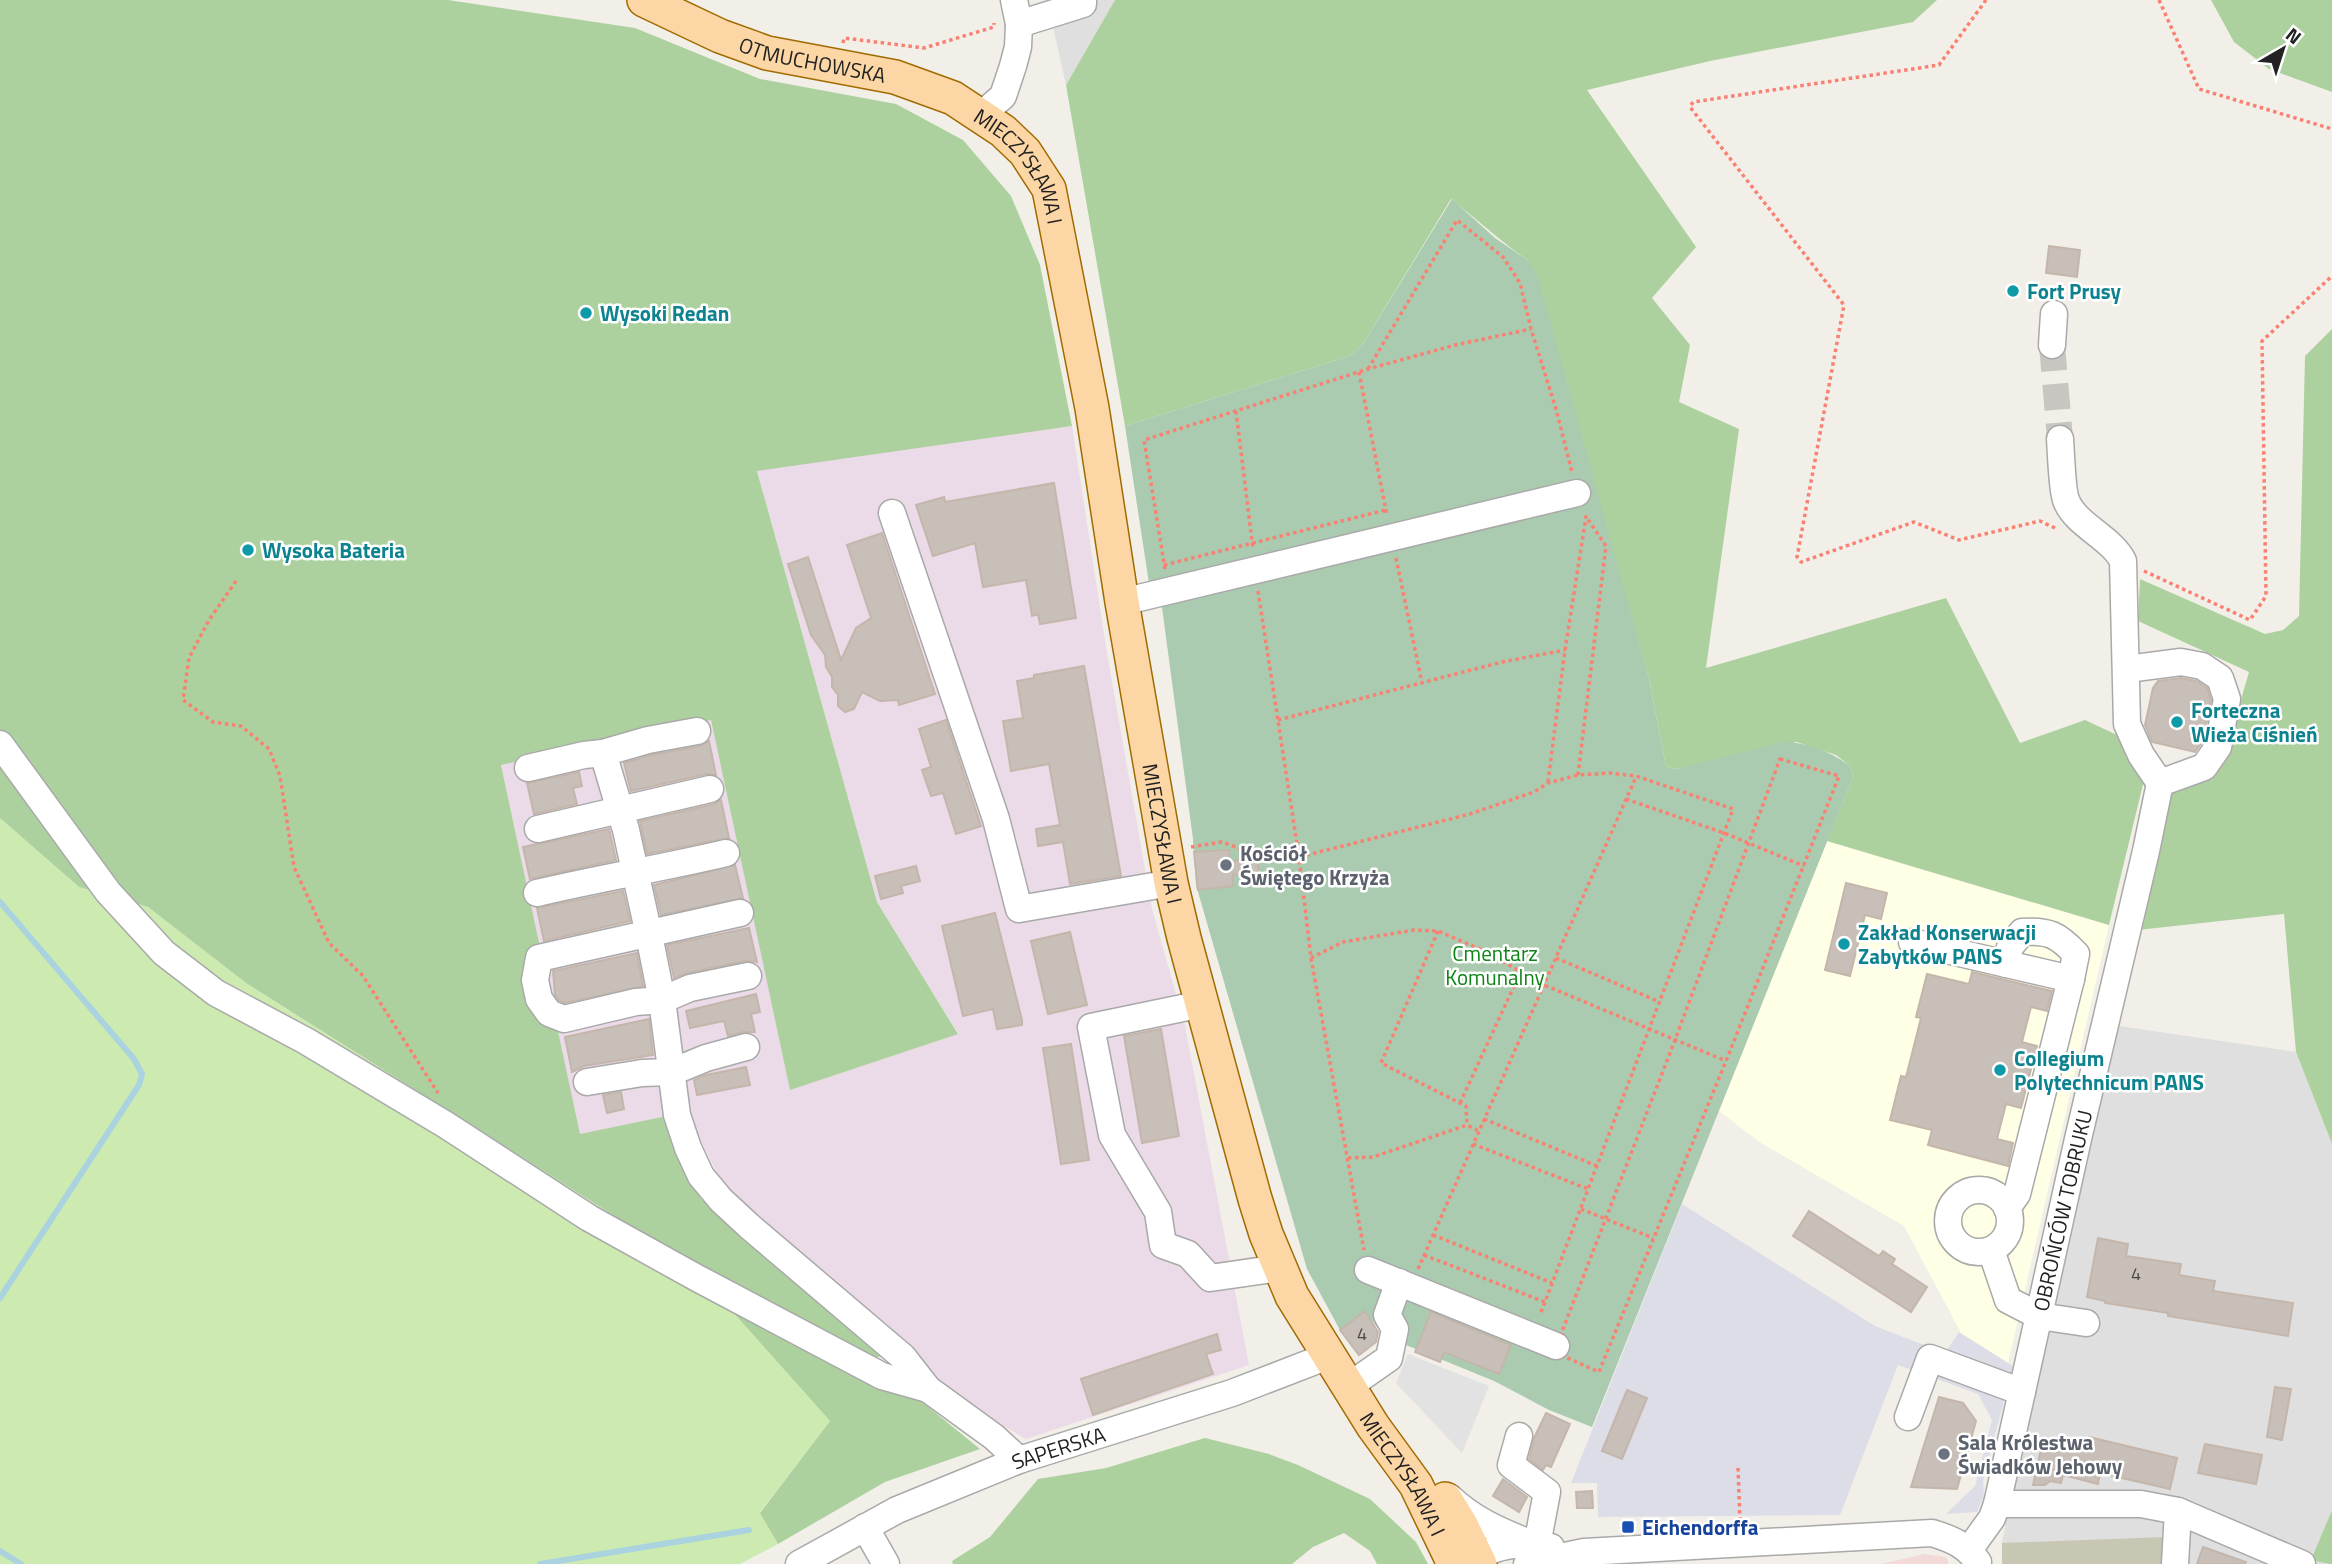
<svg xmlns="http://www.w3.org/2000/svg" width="2332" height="1564" font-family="'Titillium Web',sans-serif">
	<rect width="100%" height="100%" fill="#f2efe9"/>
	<!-- residential -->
	<path fill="#e0dfdf" d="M 1047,0 L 1115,0 L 1066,85 Z
		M 2119,1026 L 2296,1052 L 2332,1144 L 2332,1510 L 2312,1559 L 2330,1564 L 2163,1564 L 2002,1543 L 2012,1489 Z"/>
	<!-- commercial -->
	<path fill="#f2dad9" d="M 1924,1554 L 1946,1557 L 1949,1564 L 1881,1564 Z"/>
	<!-- industrial -->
	<path fill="#ebdbe8" d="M 1072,426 L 1106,647 L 1152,909 L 1185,1026 L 1249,1365 L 1026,1439 L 966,1404 L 833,1282 L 729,1198 L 687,1112 L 580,1135 L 501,765 L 711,720 L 790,1089 L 958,1033 L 877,902 L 757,470 Z"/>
	<!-- education -->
	<path fill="#ffffe5" d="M 1827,841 L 2109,925 L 2006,1372 L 1955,1339 L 1960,1331 L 1904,1226 L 1761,1143 L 1719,1111 Z"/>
	<!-- construction -->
	<path fill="#c7c7b4" d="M 2165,1537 L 2163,1564 L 2002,1564 L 2002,1543 Z"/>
	<!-- grass -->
	<path fill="#cdebb0" d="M 0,818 L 79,887 L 148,907 L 246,983 L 689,1263 L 830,1421 L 760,1512 L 778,1544 L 740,1564 L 0,1564 Z"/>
	<!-- forest -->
	<path fill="#add19e" d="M 0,0 L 448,0 L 635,28 L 760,79 L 896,104 L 963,140 L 1011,196 L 1040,265 L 1072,426 L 757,471 L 877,902 L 958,1034 L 790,1090 L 711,720 L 501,765 L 580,1134 L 667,1116 L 701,1199 L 886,1356 L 868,1358 L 689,1263 L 246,983 L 148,907 L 79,887 L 0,818 Z
		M 1115,0 L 1937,0 L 1913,22 L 1710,61 L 1587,90 L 1696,247 L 1652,298 L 1690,345 L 1679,402 L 1739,429 L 1706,668 L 1946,598 L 2020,743 L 2085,720 L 2117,735 L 2145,776 L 2109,925 L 1827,841 L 1853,777 L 1850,766 L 1836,755 L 1797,742 L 1676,769 L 1666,767 L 1649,679 L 1529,261 C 1501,242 1478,220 1451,199 L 1363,344 L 1350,356 L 1125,426 L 1066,85 Z
		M 2211,0 L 2332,0 L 2332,92 L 2269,69 L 2234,42 Z
		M 2332,329 L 2332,1144 L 2296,1052 L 2284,914 L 2138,930 L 2172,792 L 2233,727 L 2249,672 L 2138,621 L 2140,579 L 2265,634 L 2283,630 L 2299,616 L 2305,356 Z
		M 723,1301 L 916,1397 L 980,1449 L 885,1482 L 778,1544 L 760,1513 L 830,1421 Z
		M 1205,1438 L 1269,1454 L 1298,1465 L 1370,1499 L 1416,1542 L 1428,1564 L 1377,1564 L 1370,1551 L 1344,1533 L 1313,1547 L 1292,1564 L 953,1564 L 952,1561 L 990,1537 L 1038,1479 L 1106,1468 Z
		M 2332,1510 L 2332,1564 L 2330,1564 L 2311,1560 Z"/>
	<!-- cemetery -->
	<path fill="#aacbaf" d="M 1452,199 L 1495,238 L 1529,261 L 1538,277 L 1649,679 L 1666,767 L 1676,769 L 1783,742 C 1807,742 1831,752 1850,766 L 1853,777 L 1592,1427 L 1549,1410 L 1494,1381 L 1384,1336 L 1365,1311 L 1340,1330 L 1307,1269 L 1196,885 L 1193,839 L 1161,600 L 1150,590 L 1125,426 L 1350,356 L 1363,344 Z"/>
	<!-- parking -->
	<path fill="#e2e2e2" d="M 1408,1354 L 1489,1386 L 1462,1453 L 1396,1383 Z"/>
	<!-- plaza -->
	<path fill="#dddde8" d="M 1682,1204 L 1875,1326 L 1945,1353 L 1959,1332 L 2013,1366 L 1983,1481 L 1984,1495 L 1977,1512 L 1946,1514 L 1975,1486 L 1992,1420 L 1978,1394 L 1898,1365 L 1840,1515 L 1598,1517 L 1597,1483 L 1571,1483 Z"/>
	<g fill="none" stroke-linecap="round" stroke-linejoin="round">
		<!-- stream -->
		<path stroke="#aad3df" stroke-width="6" d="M 0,902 L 134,1059 L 142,1074 L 139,1085 L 0,1298
			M 0,1551 L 21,1564
			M 540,1564 L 749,1530"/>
	</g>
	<!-- building -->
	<path fill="#c7bfb8" stroke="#c4b6ab" stroke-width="2" d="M 2049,246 L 2080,250 L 2077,277 L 2046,273 Z
		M 1054,483 L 1076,618 L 1040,624 L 1038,614 L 1032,616 L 1026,580 L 983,587 L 975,543 L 933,556 L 916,505 L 944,497 L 945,502 Z
		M 882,533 L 935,694 L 899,705 L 898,700 L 880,701 L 862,692 L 854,709 L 845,712 L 838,706 L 838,695 L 832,687 L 832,677 L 826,667 L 825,655 L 811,635 L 788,564 L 808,557 L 841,660 L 856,628 L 871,618 L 847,545 Z
		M 1084,666 L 1121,876 L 1070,884 L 1063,842 L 1038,846 L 1036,829 L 1060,825 L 1049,764 L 1011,771 L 1003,721 L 1023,718 L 1017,681 L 1034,678 L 1034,675 Z
		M 2181,678 L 2196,681 L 2207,688 L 2211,700 L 2203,741 L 2195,752 L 2152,742 L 2145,725 L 2153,688 L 2158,681 Z
		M 946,720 L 981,826 L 956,834 L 943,793 L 931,796 L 922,770 L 931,767 L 919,729 Z
		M 709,741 L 716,775 L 706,774 L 631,791 L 624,763 L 652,755 L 700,746 Z
		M 579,772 L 582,786 L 573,788 L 577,804 L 534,814 L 527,783 Z
		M 721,800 L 729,838 L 647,854 L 640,821 L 714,804 Z
		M 609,829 L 616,860 L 530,879 L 523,847 Z
		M 1229,850 L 1230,863 L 1247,856 L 1257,859 L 1259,871 L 1249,877 L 1233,874 L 1233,886 L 1198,890 L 1194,852 Z
		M 735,865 L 743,898 L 661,915 L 654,885 Z
		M 916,866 L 920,881 L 901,886 L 903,893 L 881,899 L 875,876 Z
		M 1846,883 L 1887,893 L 1881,919 L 1865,915 L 1850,976 L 1825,970 Z
		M 623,891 L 630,921 L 544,941 L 537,908 Z
		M 995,913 L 1022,1020 L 1022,1025 L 997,1029 L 993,1009 L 963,1016 L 942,926 Z
		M 749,928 L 757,962 L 745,961 L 687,973 L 674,978 L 667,945 Z
		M 1070,932 L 1087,1005 L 1048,1014 L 1031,941 Z
		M 637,953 L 643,986 L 565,1003 L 559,1000 L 555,995 L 553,971 Z
		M 1972,972 L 2052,991 L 2047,1011 L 2031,1007 L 2022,1042 L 2037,1046 L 2021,1108 L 2006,1104 L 1997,1139 L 2013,1143 L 2008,1166 L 1928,1145 L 1932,1130 L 1890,1120 L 1901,1076 L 1906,1077 L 1921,1018 L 1916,1017 L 1927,974 L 1969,984 Z
		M 756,994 L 760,1012 L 751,1014 L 755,1032 L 743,1032 L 728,1036 L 724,1021 L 690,1028 L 686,1011 Z
		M 649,1019 L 653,1055 L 584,1066 L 572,1072 L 565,1037 Z
		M 1161,1029 L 1179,1136 L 1142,1143 L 1124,1036 Z
		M 1071,1044 L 1089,1160 L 1061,1164 L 1043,1048 Z
		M 746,1067 L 750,1085 L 697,1095 L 694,1080 L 706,1075 Z
		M 621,1092 L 624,1109 L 607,1113 L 603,1095 Z
		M 1809,1211 L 1879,1256 L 1883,1251 L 1895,1259 L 1892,1264 L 1927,1287 L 1911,1312 L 1793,1236 Z
		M 2098,1238 L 2128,1244 L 2126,1256 L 2181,1264 L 2179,1275 L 2215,1281 L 2213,1291 L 2293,1303 L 2288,1336 L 2168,1316 L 2168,1313 L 2105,1303 L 2105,1301 L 2087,1297 Z
		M 1365,1311 L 1378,1332 L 1376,1342 L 1359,1355 L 1340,1330 Z
		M 1431,1312 L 1511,1345 L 1499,1374 L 1444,1352 L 1440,1362 L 1415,1352 Z
		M 1217,1334 L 1221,1350 L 1206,1354 L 1213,1374 L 1093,1415 L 1081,1379 Z
		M 2275,1387 L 2291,1389 L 2282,1440 L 2267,1437 Z
		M 1627,1390 L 1647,1398 L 1622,1459 L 1602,1451 Z
		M 1939,1397 L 1963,1403 L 1976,1421 L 1957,1489 L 1911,1487 Z
		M 1546,1413 L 1570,1424 L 1551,1467 L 1546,1465 L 1543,1470 L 1529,1459 L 1534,1438 Z
		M 2089,1437 L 2177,1458 L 2170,1489 L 2100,1473 L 2098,1484 L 2063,1475 L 2061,1483 L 2050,1481 L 2045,1485 L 2033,1485 L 2043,1441 L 2086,1450 Z
		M 2205,1444 L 2262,1455 L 2256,1484 L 2198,1473 Z
		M 1503,1479 L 1527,1497 L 1519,1512 L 1493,1496 Z
		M 1592,1491 L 1593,1508 L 1577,1508 L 1576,1492 Z
		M 2203,1547 L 2246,1562 L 2245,1564 L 2197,1564 Z"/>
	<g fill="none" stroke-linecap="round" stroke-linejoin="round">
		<!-- minor-tunnel -->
		<path stroke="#c8c6c1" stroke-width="26" stroke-dasharray="26 13" stroke-linecap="butt" d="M 2052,345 L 2060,439"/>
		<!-- minor casing -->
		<g stroke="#a9a9a9" stroke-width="29">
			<g id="minor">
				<path d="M 1019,24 L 1083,4 L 1083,0"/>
				<path d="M 980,116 L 1003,96 L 1013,66 L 1018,47 L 1019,24 L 1014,0"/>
				<path d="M 2052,345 L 2054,314"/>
				<path d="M 2060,439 C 2061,452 2062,490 2066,500 C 2075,525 2111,537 2123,561 L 2127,724 L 2141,755 L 2160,783"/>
				<path d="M 892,513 L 996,819 L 1019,909 L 1171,883"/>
				<path d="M 1122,602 L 1577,493"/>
				<path d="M 2127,669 L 2181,662 L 2202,666 L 2220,678 L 2227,699 L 2218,747 L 2204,767 L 2160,783"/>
				<path d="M 0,744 L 108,892 L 164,953 L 216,993 L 306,1041 L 446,1125 L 589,1218 L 697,1278 L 882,1376 L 928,1389 L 994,1437 L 1019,1460"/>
				<path d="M 603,753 L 626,830 L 649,935 L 662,1000 L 677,1115 L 688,1148 L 701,1176 L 721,1200 L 749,1226 L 903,1357 L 928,1389"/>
				<path d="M 528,768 L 584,755 L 603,753 L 648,740 L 697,731"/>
				<path d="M 538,829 L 710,789"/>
				<path d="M 537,893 C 600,878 663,868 726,853"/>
				<path d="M 740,913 L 539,958 L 535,980 L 539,999 L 549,1013 L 564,1019 L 636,1002 L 662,1000 L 690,988 L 748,976"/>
				<path d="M 1912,942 L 2071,979 L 2017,1194 L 2007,1208"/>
				<path d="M 2006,964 L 2010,947 L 2022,932 C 2049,930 2058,935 2076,954 L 2071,979"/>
				<path d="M 1202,1004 L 1091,1027 L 1112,1135 L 1158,1212 L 1163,1245 L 1188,1254 L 1210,1278 L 1279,1268"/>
				<path d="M 587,1082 L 642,1073 L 672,1072 L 706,1058 L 746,1047"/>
				<circle cx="1979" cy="1221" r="31"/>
				<path d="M 1991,1250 L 2008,1300 L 2039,1316 L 2086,1323"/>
				<path d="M 1368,1270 L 1556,1346"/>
				<path d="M 1349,1386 L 1389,1358 L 1395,1329 L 1387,1315 L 1399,1282"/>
				<path d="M 1908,1417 L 1930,1358 L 2022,1392"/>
				<path d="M 1519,1436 L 1511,1465 L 1547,1492 L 1537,1545"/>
				<path d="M 1449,1497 C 1472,1519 1497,1530 1527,1542"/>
				<path d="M 1997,1504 L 2141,1504 L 2178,1511 L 2302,1564"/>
				<path d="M 865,1527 L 886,1564"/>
				<path id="s1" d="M 1969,1550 L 1992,1518 L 1997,1504 L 2078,1139 L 2146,851 L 2160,783"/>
				<path id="s2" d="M 799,1564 L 897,1510 L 1019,1460 L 1232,1393 L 1328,1356"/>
				<path d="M 1469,1564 C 1495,1543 1520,1542 1551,1547"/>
				<path d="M 1527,1564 L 1584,1552 L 1932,1533 C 1952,1539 1966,1545 1978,1562"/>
				<path d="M 2175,1564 L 2178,1511"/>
			</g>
		</g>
		<!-- major casing -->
		<g stroke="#a06b00" stroke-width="36">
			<g id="major">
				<path id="s3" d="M 644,0 L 720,36 L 767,53 L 895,77 L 953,98 L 1003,131 L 1025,152 L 1049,189 L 1092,408 L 1122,602 L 1171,883 L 1184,938 L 1255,1199 L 1266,1234 L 1292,1296 L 1373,1426 L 1416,1485 L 1454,1564"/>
				<path d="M 1445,1499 L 1461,1525 L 1480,1564"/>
			</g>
		</g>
		<!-- path -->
		<path stroke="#fa8072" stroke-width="3.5" stroke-dasharray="3.5 3.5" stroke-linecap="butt" d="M 1986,0 L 1939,65 L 1693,102 L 1690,107 L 1844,305 L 1797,557 L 1801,562 L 1914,522 L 1959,540 L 2040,521 L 2055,528
			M 2159,0 L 2199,89 L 2332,129
			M 843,43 L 844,38 L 924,48 L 994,27 L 994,23
			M 1368,369 L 1457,220 L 1503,257 L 1520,283 L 1531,329 L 1556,409 L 1572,472
			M 1359,372 L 1387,516
			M 1236,411 L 1253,549
			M 1396,558 L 1422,683
			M 1164,565 L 1386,510
			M 1165,569 L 1144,440 L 1368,369 L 1455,345 L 1531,329
			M 2144,571 L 2250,620 L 2266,596 L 2262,341 L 2332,276
			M 236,581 L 209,620 L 189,658 L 183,700 L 213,722 L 241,726 L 269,749 L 280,776 L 294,867 L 329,943 L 363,976 L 438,1093
			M 1258,591 L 1299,857 L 1311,958 L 1364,1250
			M 1278,720 L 1502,662 L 1565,650
			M 1780,759 L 1839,776 L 1726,1061 L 1599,1372 L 1554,1352 L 1675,1040 Z
			M 1578,775 L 1606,546 L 1587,518
			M 1548,782 L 1565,650 L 1586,517 L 1584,513
			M 1626,799 L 1724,833 L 1804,866
			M 1191,847 L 1222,842 L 1268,859 L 1299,857 L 1470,814 L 1534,792 L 1548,783 L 1578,775 L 1609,773 L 1636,776 L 1733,809 L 1540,1315
			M 1438,931 L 1381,1063 L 1466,1106 L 1467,1125
			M 1311,958 L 1343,942 L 1414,930 L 1438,931 L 1482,950 L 1544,985 L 1726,1061
			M 1556,958 L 1660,1002
			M 1460,1103 L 1521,971
			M 1484,1119 L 1597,1166
			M 1473,1144 L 1588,1189
			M 1348,1158 L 1373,1157 L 1467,1125 L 1479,1131
			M 1581,1209 L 1653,1238
			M 1433,1235 L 1552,1283
			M 1424,1255 L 1545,1302
			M 1418,1269 L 1636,777
			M 1738,1468 L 1740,1521"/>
		<!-- minor -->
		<use href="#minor" stroke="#fff" stroke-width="26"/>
		<!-- major -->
		<use href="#major" stroke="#fcd6a4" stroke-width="33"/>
	</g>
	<!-- markers -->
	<g fill="#0f9aa8" stroke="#fff" stroke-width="2.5">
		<circle cx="2013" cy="291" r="7"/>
		<circle cx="586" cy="313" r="7"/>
		<circle cx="248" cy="550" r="7"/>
		<circle cx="2177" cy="722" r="7"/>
		<circle cx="1844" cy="944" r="7"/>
		<circle cx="2000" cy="1070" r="7"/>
	</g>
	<g fill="#6b7280" stroke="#fff" stroke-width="2.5">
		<circle cx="1226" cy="865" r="7"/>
		<circle cx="1944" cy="1454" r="7"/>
	</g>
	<rect fill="#1a4fb4" stroke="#fff" stroke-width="2.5" x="1621" y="1520" width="14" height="14" rx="3.5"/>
	<g text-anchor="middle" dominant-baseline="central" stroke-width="5" stroke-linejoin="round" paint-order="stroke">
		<!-- number labels -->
		<g font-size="18" fill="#4b4948">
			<text x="2136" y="1273">4</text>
			<text x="1362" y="1333">4</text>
		</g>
		<!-- street labels -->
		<g font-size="21" fill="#222" stroke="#fff">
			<text stroke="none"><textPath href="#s3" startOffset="180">OTMUCHOWSKA</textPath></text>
			<text stroke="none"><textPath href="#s3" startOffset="425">MIECZYSŁAWA I</textPath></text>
			<text stroke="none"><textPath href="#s3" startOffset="1115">MIECZYSŁAWA I</textPath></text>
			<text stroke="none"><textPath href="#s1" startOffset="355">OBROŃCÓW TOBRUKU</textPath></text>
			<text stroke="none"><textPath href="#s2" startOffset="285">SAPERSKA</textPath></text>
			<text stroke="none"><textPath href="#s3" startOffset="1806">MIECZYSŁAWA I</textPath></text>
		</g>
		<!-- culture labels -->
		<g font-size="21" font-weight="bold" fill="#0d838f" stroke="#fff" text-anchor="start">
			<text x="2027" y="291">Fort Prusy</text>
			<text x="600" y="313">Wysoki Redan</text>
			<text x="262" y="550">Wysoka Bateria</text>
			<text x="2191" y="710">Forteczna<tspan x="2191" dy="24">Wieża Ciśnień</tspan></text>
			<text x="1858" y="932">Zakład Konserwacji<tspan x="1858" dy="24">Zabytków PANS</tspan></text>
			<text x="2014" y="1058">Collegium<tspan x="2014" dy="24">Polytechnicum PANS</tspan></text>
		</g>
		<!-- worship labels -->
		<g font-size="21" font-weight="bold" fill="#5b616d" stroke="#fff" text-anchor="start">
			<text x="1240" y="853">Kościół<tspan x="1240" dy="24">Świętego Krzyża</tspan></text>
			<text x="1958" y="1442">Sala Królestwa<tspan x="1958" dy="24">Świadków Jehowy</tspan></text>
		</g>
		<!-- park labels -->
		<g font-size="21" fill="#0c8416" stroke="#fff">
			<text x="1495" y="953">Cmentarz<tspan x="1495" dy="24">Komunalny</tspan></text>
		</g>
		<!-- transit labels -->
		<g font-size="21" font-weight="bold" fill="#164399" stroke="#fff" text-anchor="start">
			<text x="1642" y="1527">Eichendorffa</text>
		</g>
	</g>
	<!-- north arrow -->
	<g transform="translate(2283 49) rotate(39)" stroke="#ffffff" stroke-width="5" paint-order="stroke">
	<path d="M0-5L12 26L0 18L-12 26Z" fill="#222222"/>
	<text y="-10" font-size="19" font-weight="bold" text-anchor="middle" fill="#222222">N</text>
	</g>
</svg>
